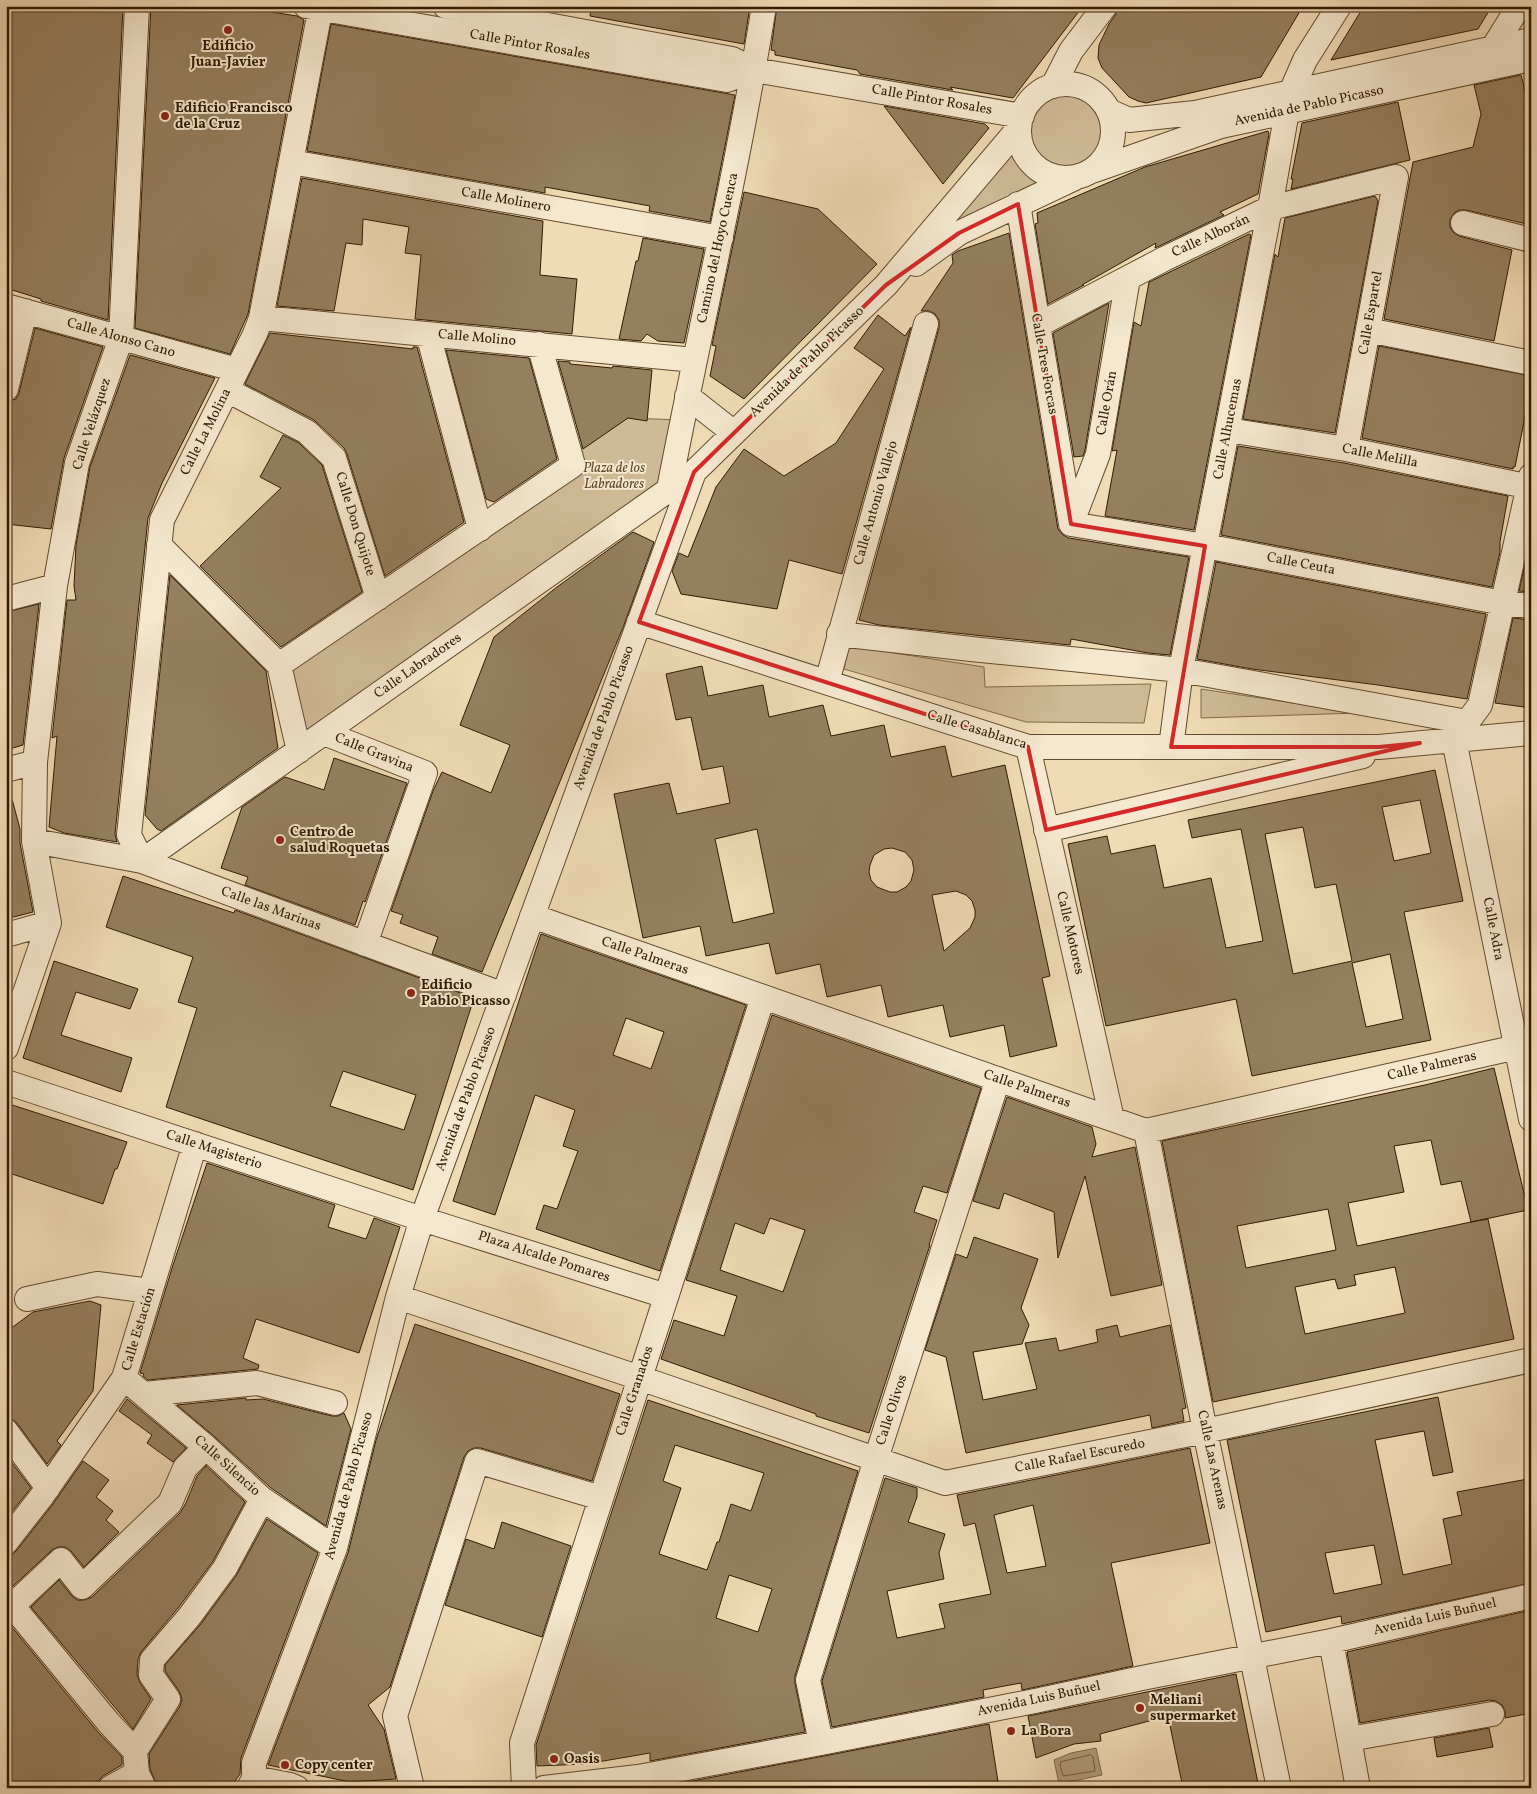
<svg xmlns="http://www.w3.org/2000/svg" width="1537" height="1794" font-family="Vollkorn,serif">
	<rect width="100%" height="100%" fill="#efdbb5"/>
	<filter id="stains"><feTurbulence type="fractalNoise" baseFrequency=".004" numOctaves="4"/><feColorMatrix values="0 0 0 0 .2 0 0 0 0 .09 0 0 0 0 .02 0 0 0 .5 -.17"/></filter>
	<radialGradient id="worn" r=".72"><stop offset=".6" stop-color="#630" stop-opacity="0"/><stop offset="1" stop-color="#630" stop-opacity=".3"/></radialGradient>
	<!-- green -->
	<path fill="#cfba97" stroke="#806a4c" d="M1028 132a39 39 0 1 1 78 0a39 39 0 1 1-78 0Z
		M 1013,139 C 1018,162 1025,173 1048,182 L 921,252 Z
		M 628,418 L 682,420 L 669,489 L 299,751 L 279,665 L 570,454 Z
		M 849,646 L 984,667 L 985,687 L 1151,684 L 1144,723 L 1026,722 L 844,669 Z
		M 1201,689 L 1359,713 L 1201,718 Z"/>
	<!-- water -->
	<path fill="#ae9a78" stroke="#7c6749" d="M 1096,1748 L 1102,1775 L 1059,1784 L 1054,1760 L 1071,1753 Z"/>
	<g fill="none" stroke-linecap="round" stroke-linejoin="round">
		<!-- shore -->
		<path stroke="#705a3d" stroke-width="1" d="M 1091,1755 L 1093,1757 L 1095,1771 L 1063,1776 L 1060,1765 L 1061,1762 Z"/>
	</g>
	<!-- building -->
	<path fill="#947f5f" stroke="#311b02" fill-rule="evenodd" d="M 11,6 L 123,6 L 108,320 L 41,301 L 41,299 L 6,288 L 6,177 Z
		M 151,6 L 233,6 L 297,16 L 304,20 L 248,314 L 230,354 L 135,328 Z
		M 591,6 L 750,6 L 744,44 L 590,16 Z
		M 777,6 L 1083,6 L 1013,98 L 950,87 L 953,90 L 860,74 L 857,70 L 775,55 L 775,51 L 771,50 Z
		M 1119,6 L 1303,6 L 1261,77 L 1146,103 L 1138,101 L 1129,97 L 1102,68 L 1098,58 L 1099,45 L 1109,24 L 1116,14 Z
		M 1364,6 L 1492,6 L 1478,29 L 1331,60 Z
		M 331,24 L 735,95 L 710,222 L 649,211 L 650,206 L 545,187 L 545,193 L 307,151 Z
		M 1521,75 L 1531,114 L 1531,225 L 1466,210 L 1459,210 L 1454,213 L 1450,220 L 1450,227 L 1453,232 L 1459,236 L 1512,250 L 1494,341 L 1384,319 L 1413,162 L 1473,147 L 1481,114 L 1474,85 Z
		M 1398,102 L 1410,160 L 1291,189 L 1293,179 L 1291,179 L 1302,123 Z
		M 884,106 L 985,124 L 989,128 L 943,184 Z
		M 1268,131 L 1269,134 L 1258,194 L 1220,212 L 1224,215 L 1155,248 L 1156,243 L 1082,285 L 1084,285 L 1048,304 L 1035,224 L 1038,223 L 1037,213 L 1145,167 Z
		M 302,178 L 543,221 L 540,275 L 577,279 L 572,334 L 415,319 L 421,255 L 405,253 L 409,227 L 363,219 L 362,245 L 346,243 L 334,311 L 277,306 Z
		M 744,192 L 818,209 L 877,264 L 744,399 L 710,376 L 716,346 L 712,345 Z
		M 1375,196 L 1378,201 L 1335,433 L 1243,419 L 1275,254 L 1278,257 L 1285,218 Z
		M 1009,233 L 1058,529 L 1063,535 L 1069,538 L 1189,557 L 1170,655 L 1148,653 L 1071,639 L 1070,645 L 879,625 L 859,620 L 939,328 L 939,320 L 935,314 L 929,311 L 921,311 L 953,263 L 952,255 L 958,251 Z
		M 1249,234 L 1251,235 L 1194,530 L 1105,516 L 1117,450 L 1112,451 L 1134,322 L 1141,326 L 1149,282 Z
		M 643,238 L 704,249 L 684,343 L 658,341 L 647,334 L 641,341 L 619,339 L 636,261 L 638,261 Z
		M 1109,303 L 1085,450 L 1083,456 L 1074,457 L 1053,333 Z
		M 878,315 L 905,336 L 911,327 L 842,574 L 789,560 L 777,609 L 681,594 L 672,571 L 679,553 L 688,557 L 716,487 L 744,449 L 784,476 L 836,443 L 884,369 L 854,348 Z
		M 35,328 L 103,347 L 64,458 L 51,529 L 6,524 L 6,433 L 10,425 L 6,423 L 6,402 L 16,399 L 19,393 Z
		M 270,333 L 413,349 L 413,347 L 417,347 L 464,522 L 385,576 L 347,454 L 344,448 L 314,420 L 245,384 Z
		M 1379,346 L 1531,376 L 1531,387 L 1515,467 L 1513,467 L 1513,469 L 1362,438 Z
		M 446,350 L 529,358 L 557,459 L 494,502 L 486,499 Z
		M 130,355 L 215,378 L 162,483 L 148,518 L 115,834 L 117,842 L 64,833 L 49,827 L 57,736 L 52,738 L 67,600 L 76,600 L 74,586 L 76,545 L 90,467 Z
		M 558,361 L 570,362 L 570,364 L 612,368 L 613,366 L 652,370 L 647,421 L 628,418 L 583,449 Z
		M 283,435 L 299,443 L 322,465 L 362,592 L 281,647 L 200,566 L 281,488 L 260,477 Z
		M 1238,446 L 1344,463 L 1508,496 L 1500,542 L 1500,552 L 1492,587 L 1221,535 Z
		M 633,532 L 654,542 L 624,625 L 482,972 L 432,954 L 438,937 L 400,923 L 403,915 L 391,911 L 433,791 L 442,772 L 491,793 L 510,745 L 460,725 L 494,637 L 557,587 Z
		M 1527,555 L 1531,556 L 1531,592 L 1519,591 Z
		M 1216,562 L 1486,614 L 1467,699 L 1378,685 L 1252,669 L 1197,659 Z
		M 170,575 L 266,671 L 278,748 L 161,831 L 157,829 L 145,815 Z
		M 39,604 L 23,745 L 6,750 L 6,612 Z
		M 1513,618 L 1531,620 L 1531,708 L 1495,703 Z
		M 702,666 L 708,696 L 763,685 L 769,717 L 823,705 L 831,736 L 884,725 L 891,757 L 945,746 L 952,777 L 1005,765 L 1050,976 L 1042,978 L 1057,1046 L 1010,1057 L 1004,1025 L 950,1037 L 943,1005 L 888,1017 L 881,985 L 827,997 L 820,964 L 776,974 L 769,943 L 706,956 L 700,926 L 643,938 L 614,794 L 669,783 L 677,814 L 730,803 L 723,766 L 702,770 L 691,717 L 676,720 L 666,674 ZM 757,829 L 774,913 L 733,923 L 715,839 ZM 892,848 L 905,852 L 912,860 L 914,870 L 911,881 L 906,887 L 897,892 L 890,892 L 877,887 L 871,880 L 869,872 L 870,865 L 874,855 L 884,849 ZM 956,891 L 966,895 L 972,901 L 975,910 L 975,917 L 970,928 L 944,951 L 932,895 Z
		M 334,758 L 407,783 L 365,902 L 363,901 L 355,925 L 245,885 L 248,877 L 221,868 L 242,807 L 285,777 L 324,790 Z
		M 1435,770 L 1463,901 L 1404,912 L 1431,1040 L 1252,1076 L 1236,999 L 1106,1026 L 1068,844 L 1107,836 L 1111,854 L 1155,845 L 1164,888 L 1211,878 L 1226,948 L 1263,941 L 1241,829 L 1192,838 L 1188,820 ZM 1420,800 L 1431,853 L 1394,861 L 1382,807 ZM 1303,827 L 1315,888 L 1336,884 L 1352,961 L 1293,974 L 1265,834 ZM 1390,954 L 1403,1019 L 1366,1027 L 1352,963 Z
		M 12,799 L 20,829 L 20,843 L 33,912 L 6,919 L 6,800 Z
		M 123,876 L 234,913 L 235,910 L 474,998 L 413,1190 L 166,1107 L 197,1008 L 178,1002 L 193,957 L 106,927 ZM 343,1071 L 416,1095 L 404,1130 L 330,1106 Z
		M 541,934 L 746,1005 L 660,1271 L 536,1229 L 544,1205 L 557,1209 L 578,1151 L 563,1146 L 575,1110 L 535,1095 L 495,1215 L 453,1201 ZM 626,1018 L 664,1032 L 651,1069 L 613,1055 Z
		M 54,961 L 138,989 L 130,1009 L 76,992 L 61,1035 L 132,1058 L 121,1092 L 23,1058 Z
		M 772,1015 L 981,1088 L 947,1193 L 923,1186 L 914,1212 L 937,1220 L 929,1245 L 930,1245 L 869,1433 L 816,1416 L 816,1414 L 661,1359 L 674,1320 L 724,1336 L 737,1296 L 686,1280 ZM 770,1218 L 805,1230 L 783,1292 L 720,1270 L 735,1223 L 764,1234 Z
		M 1494,1068 L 1528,1210 L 1471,1222 L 1488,1219 L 1514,1339 L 1213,1402 L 1162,1141 L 1425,1085 ZM 1431,1140 L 1441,1185 L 1461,1181 L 1471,1222 L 1357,1246 L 1348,1203 L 1404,1192 L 1394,1146 ZM 1328,1209 L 1336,1250 L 1246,1268 L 1237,1226 ZM 1395,1267 L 1405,1313 L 1305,1334 L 1295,1287 L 1335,1279 L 1338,1289 L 1356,1285 L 1354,1275 Z
		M 1007,1097 L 1092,1127 L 1096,1144 L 1092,1157 L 1135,1147 L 1162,1285 L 1111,1296 L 1085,1176 L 1058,1258 L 1054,1212 L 1004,1193 L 999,1209 L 973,1201 Z
		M 6,1103 L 127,1142 L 117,1169 L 115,1169 L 103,1204 L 6,1172 Z
		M 207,1163 L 335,1205 L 328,1227 L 366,1239 L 374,1218 L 400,1227 L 359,1353 L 256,1319 L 243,1358 L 259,1365 L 258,1369 L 148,1380 L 143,1376 L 144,1374 L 140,1373 L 173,1265 Z
		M 974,1237 L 1038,1259 L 1021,1308 L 1029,1325 L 1022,1344 L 973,1352 L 983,1400 L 1037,1389 L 1025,1343 L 1056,1338 L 1059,1351 L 1098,1342 L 1096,1330 L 1117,1325 L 1120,1337 L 1170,1325 L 1186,1408 L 1182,1409 L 1184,1421 L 1152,1428 L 1150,1415 L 966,1453 L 946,1357 L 925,1350 L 956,1254 L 967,1258 Z
		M 90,1301 L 101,1305 L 93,1391 L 57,1441 L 61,1445 L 47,1464 L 17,1423 L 12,1419 L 6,1418 L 6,1332 L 33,1312 Z
		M 415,1324 L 620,1394 L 592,1481 L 481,1448 L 474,1448 L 468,1451 L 464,1457 L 390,1687 L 368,1705 L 384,1729 L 396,1779 L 350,1782 L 268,1765 L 348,1553 L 376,1440 Z
		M 1438,1397 L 1453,1472 L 1433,1476 L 1424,1431 L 1375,1440 L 1403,1575 L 1452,1564 L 1443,1519 L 1462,1515 L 1457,1492 L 1528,1479 L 1531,1493 L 1531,1583 L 1342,1624 L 1341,1616 L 1266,1632 L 1227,1440 ZM 1374,1545 L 1382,1584 L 1334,1594 L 1325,1553 Z
		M 246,1398 L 246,1400 L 263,1399 L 332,1416 L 338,1416 L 344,1413 L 351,1429 L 326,1526 L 271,1488 L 215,1437 L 177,1405 Z
		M 127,1399 L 186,1448 L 173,1462 L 147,1443 L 152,1435 L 119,1411 Z
		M 648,1400 L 858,1471 L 795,1676 L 795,1683 L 805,1732 L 650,1761 L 650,1753 L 586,1764 L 537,1766 L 536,1745 ZM 675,1445 L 764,1473 L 751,1511 L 731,1504 L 719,1542 L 717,1542 L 707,1570 L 659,1554 L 681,1488 L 663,1481 ZM 729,1575 L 772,1589 L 758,1632 L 716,1618 Z
		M 1190,1448 L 1210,1543 L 1111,1563 L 1133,1666 L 1022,1690 L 1021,1683 L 983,1690 L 984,1697 L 832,1727 L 822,1681 L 885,1478 L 917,1488 L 917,1497 L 908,1522 L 945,1534 L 939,1553 L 944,1579 L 887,1591 L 897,1638 L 945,1628 L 939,1604 L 991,1594 L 975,1523 L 964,1526 L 957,1495 ZM 1033,1505 L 1046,1566 L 1007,1573 L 994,1515 Z
		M 6,1455 L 31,1488 L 6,1519 Z
		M 83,1461 L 109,1480 L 96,1497 L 113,1511 L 106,1520 L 119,1532 L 84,1567 L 71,1551 L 65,1547 L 58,1547 L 52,1550 L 13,1586 L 6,1577 L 6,1555 L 12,1555 L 17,1550 L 53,1504 Z
		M 206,1466 L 245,1502 L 213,1561 L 178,1608 L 141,1652 L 138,1659 L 137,1675 L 140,1683 L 151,1699 L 133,1729 L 31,1607 L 59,1580 L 71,1595 L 77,1600 L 84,1600 L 92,1597 L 180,1513 L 186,1503 L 197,1476 Z
		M 267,1519 L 318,1553 L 241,1758 L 240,1774 L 230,1788 L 158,1788 L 150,1769 L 149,1754 L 180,1706 L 182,1699 L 179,1691 L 165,1671 L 165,1665 L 200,1625 L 236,1576 Z
		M 502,1522 L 571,1546 L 542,1637 L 445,1605 L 466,1539 L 494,1549 Z
		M 1531,1610 L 1531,1713 L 1505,1718 L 1505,1711 L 1502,1705 L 1496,1701 L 1490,1700 L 1360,1723 L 1347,1652 Z
		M 6,1620 L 97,1731 L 122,1757 L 122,1765 L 103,1776 L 98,1781 L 96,1788 L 6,1788 Z
		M 1236,1674 L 1259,1788 L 1183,1788 L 1168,1716 L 1100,1734 L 1101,1741 L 1074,1744 L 1036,1758 L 1028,1716 Z
		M 989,1724 L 999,1788 L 655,1788 L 824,1756 Z
		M 1489,1728 L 1493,1747 L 1437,1757 L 1434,1738 Z"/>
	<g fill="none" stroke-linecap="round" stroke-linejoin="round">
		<!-- minor casing -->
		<g stroke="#604b2f" stroke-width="26">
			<path id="minor" d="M 306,6 L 727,80 L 754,70
				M 321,6 L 261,318 L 255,334 L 162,520 L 129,835 L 142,861 L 694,472
				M 445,6 L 732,59 L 754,70 L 1022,116
				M 1493,48 L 1519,6
				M1019 131a47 47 0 1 1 94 0a47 47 0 1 1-94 0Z
				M 1053,86 L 1071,51 L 1105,6
				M 1291,92 L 1305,60 L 1339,6
				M 1109,111 L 1129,120 L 1195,113 L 1531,40
				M 291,162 L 721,238
				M 1092,171 L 1221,126 L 1531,59
				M 1018,204 L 1071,524
				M 1463,223 L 1531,240
				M 916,264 L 959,233 L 1075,178
				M 6,306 L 237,370
				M 261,318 L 694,360
				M 1038,325 L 1164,259 L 1270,208 L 1396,177 L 1346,449
				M 1368,330 L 1531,363
				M 428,334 L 480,529
				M 6,389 L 25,311
				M 227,390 L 307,432 L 334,458 L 378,598
				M 687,396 L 734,433
				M 1228,430 L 1346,449 L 1531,487
				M 1531,476 L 1480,705 L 1454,740 L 1531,1119
				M 669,489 C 700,328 738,168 764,6
				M 1072,522 L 1098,454 L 1128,278
				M 1071,524 L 1205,546 L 1503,603 L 1531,606
				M 159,545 L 279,665
				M 6,599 L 55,586
				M 639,622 L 1028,747 L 1379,747 L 1531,733
				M 839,634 L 971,649 L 1181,670 L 1467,722
				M 827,682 L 926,324
				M 324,733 L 425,773 L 365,944
				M 1028,747 L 1112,1119
				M 1171,747 L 1181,670 L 1270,208 L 1287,111
				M 299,751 L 279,665 L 573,465 L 539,344
				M 6,770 L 35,762
				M 1046,830 L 1363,756
				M 34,841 L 142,861 L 504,995
				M 532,916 L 1146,1131 L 1517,1047 L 1531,1058
				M 6,935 L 49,923
				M 6,1048 L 49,923 L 34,841 L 35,762 L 55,586 L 77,463 L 121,338 L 137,6
				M 6,1082 L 422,1219 L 666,1296
				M 1146,1131 L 1205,1431 L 1279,1788
				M 398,1297 L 640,1378 L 945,1483 L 1205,1431 L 1531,1360
				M 27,1299 L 97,1284 L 150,1291
				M 124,1378 L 206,1447 L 262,1499 L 335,1548
				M 144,1394 L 257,1383 L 335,1403
				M 6,1431 L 48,1488
				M 6,1542 L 42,1496 L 124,1378 L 195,1144
				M 6,1598 L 108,1722 L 135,1751 L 137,1773 L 144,1788
				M 12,1606 L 61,1560 L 82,1587 L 170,1503 L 185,1468 L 206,1447
				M 1331,1641 L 1358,1788
				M 1349,1739 L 1492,1714
				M 821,1743 L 808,1680 L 876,1459 L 998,1079
				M 135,1751 L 168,1699 L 151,1675 L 152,1660 L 189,1617 L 225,1568 L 262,1499
				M 254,1778 L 290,1785 L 297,1788
				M 110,1788 L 137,1773
				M 249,1788 L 254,1778 L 254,1763 L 335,1548 L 398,1297 L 422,1219 L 694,472 L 886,285 L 1019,128
				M 412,1788 L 395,1716 L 477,1461 L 601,1498
				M 524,1788 L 522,1743 L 763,997
				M 544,1788 L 638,1777 L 821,1743 L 1035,1701 L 1142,1678 L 1331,1641 L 1531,1596"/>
		</g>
		<!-- minor -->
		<use href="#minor" stroke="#f5e8cf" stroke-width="24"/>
	</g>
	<!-- marked area -->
	<path fill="none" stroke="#d62828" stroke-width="4" stroke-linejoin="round" d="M 1018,204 L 1071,524 L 1205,546 L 1171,747 L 1379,747 L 1420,743 L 1046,830 L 1028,747 L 639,622 L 694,472 L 886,285 L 959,233 Z"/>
	<!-- markers -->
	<g fill="#8f2418" stroke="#f5e8cf" stroke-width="2">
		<circle cx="228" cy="30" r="5"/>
		<circle cx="165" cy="116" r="5"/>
		<circle cx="280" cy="840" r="5"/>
		<circle cx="411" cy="993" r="5"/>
		<circle cx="1140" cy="1708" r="5"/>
		<circle cx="1011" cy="1731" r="5"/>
		<circle cx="554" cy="1759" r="5"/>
		<circle cx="285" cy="1765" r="5"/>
	</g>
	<g text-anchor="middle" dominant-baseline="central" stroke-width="4" stroke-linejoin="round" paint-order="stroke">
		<!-- street labels -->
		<g font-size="14" fill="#311b02" stroke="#f5e8cf">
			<text transform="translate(530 45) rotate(10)">Calle Pintor Rosales</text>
			<text transform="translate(932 100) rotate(10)">Calle Pintor Rosales</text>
			<text transform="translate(1309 106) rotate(-12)">Avenida de Pablo Picasso</text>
			<text transform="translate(506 200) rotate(10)">Calle Molinero</text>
			<text transform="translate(1211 236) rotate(-25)">Calle Alborán</text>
			<text transform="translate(718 248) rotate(-78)">Camino del Hoyo Cuenca</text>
			<text transform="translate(1371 313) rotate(-80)">Calle Espartel</text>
			<text transform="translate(121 338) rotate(16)">Calle Alonso Cano</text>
			<text transform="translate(477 338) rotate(5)">Calle Molino</text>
			<text transform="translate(807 362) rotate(-44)">Avenida de Pablo Picasso</text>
			<text transform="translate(1044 364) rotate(80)">Calle Tres Forcas</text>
			<text transform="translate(1107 403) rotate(-80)">Calle Orán</text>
			<text transform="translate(92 424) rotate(-72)">Calle Velázquez</text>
			<text transform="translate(1228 429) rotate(-79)">Calle Alhucemas</text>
			<text transform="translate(206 432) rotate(-63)">Calle La Molina</text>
			<text transform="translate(1380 456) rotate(11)">Calle Melilla</text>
			<text transform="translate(876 503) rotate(-74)">Calle Antonio Vallejo</text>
			<text transform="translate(355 524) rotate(73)">Calle Don Quijote</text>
			<text transform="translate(1301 564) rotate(11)">Calle Ceuta</text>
			<text transform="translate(418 666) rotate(-35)">Calle Labradores</text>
			<text transform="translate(604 718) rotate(-70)">Avenida de Pablo Picasso</text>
			<text transform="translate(977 730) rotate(17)">Calle Casablanca</text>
			<text transform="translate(374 753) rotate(22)">Calle Gravina</text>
			<text transform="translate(271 909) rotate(20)">Calle las Marinas</text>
			<text transform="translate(1493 929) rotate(79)">Calle Adra</text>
			<text transform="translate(1070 933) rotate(77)">Calle Motores</text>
			<text transform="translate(645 956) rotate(19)">Calle Palmeras</text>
			<text transform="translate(1432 1066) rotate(-13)">Calle Palmeras</text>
			<text transform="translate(1027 1089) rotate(19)">Calle Palmeras</text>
			<text transform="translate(466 1099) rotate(-70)">Avenida de Pablo Picasso</text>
			<text transform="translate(214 1150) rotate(18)">Calle Magisterio</text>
			<text transform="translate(544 1257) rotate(18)">Plaza Alcalde Pomares</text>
			<text transform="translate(139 1329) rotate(-73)">Calle Estación</text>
			<text transform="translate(635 1391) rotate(-72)">Calle Granados</text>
			<text transform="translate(892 1410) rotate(-72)">Calle Olivos</text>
			<text transform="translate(1080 1456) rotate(-11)">Calle Rafael Escuredo</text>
			<text transform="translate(1212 1460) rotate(78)">Calle Las Arenas</text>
			<text transform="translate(227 1466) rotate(42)">Calle Silencio</text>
			<text transform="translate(349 1486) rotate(-75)">Avenida de Pablo Picasso</text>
			<text transform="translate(1435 1617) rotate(-13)">Avenida Luis Buñuel</text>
			<text transform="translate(1039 1699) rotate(-12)">Avenida Luis Buñuel</text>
		</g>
		<!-- poi labels -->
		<g font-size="14" font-weight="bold" fill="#311b02" stroke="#f5e8cf" text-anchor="start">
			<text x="228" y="46" text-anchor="middle">Edificio<tspan x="228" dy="16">Juan-Javier</tspan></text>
			<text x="175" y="108">Edificio Francisco<tspan x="175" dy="16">de la Cruz</tspan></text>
			<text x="290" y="832">Centro de<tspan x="290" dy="16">salud Roquetas</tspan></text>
			<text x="421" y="985">Edificio<tspan x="421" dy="16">Pablo Picasso</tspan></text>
			<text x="1150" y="1700">Meliani<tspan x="1150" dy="16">supermarket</tspan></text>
			<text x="1021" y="1731">La Bora</text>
			<text x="564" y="1759">Oasis</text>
			<text x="295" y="1765">Copy center</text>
		</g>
		<!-- park labels -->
		<g font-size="14" font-style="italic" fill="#604b2f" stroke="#f5e8cf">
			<text x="614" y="468">Plaza de los<tspan x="614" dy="16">Labradores</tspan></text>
		</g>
	</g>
	<!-- margin -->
	<rect width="1537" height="1794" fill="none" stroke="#efdbb5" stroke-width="25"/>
	<rect x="8" y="8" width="1522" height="1779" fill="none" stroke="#311b02" stroke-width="2.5"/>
	<rect x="12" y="12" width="1512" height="1769" fill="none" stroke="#311b02"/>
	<rect width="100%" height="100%" filter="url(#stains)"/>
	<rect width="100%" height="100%" fill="url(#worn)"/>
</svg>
